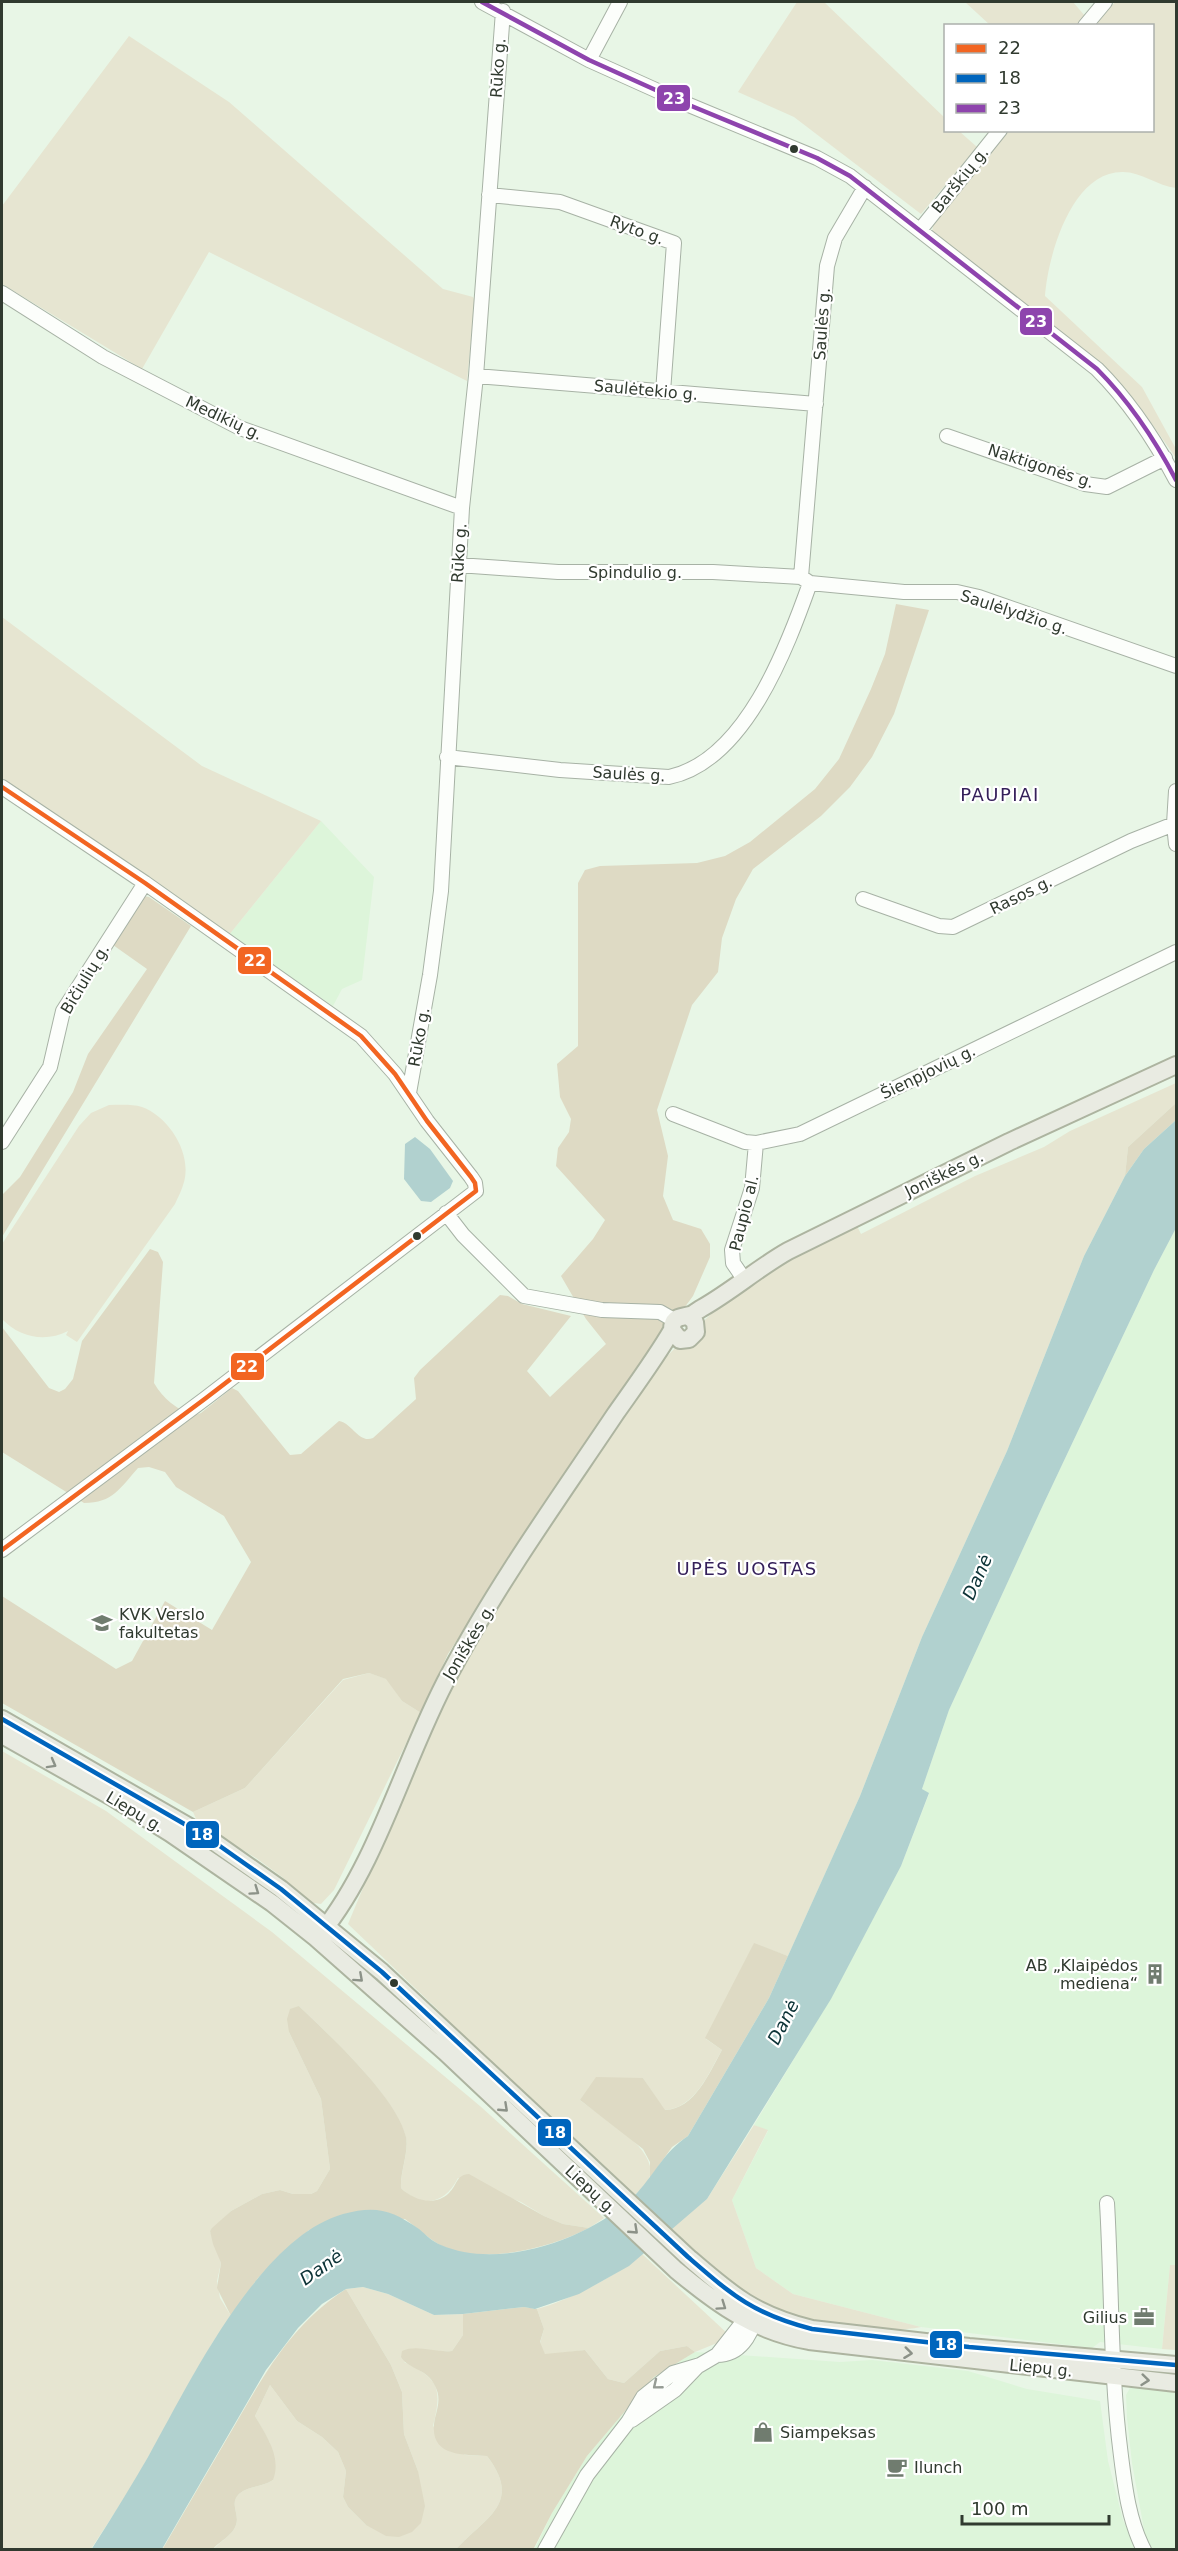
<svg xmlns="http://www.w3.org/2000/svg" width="1178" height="2551" font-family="'DejaVu Sans',sans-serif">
	<rect width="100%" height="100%" fill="#e8f6e6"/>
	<!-- built -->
	<path fill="#ddf5da" d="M 321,821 L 374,877 L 362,980 L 342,989 L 333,1006 L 229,935 Z
		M 1176,1228 L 1176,2265 L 1170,2265 L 1162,2349 L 1100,2342 L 1092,2348 L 921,2327 L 793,2294 L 756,2268 L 732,2200 L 768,2131 L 754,2125 L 831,1998 L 901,1866 L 929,1794 L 922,1789 L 949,1710 L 1044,1503 L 1154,1270 Z
		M 695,2352 L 840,2362 L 872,2360 L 968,2371 L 1027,2389 L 1100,2401 L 1108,2461 L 1123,2520 L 1137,2549 L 534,2550 L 552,2513 L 587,2456 L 654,2377 Z
		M 1138,2386 L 1176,2393 L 1176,2549 L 1149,2549 L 1147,2546 L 1132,2463 L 1127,2418 L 1126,2395 L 1130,2388 Z"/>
	<!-- green -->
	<path fill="#e6e5d1" d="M 797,2 L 824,2 L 945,118 L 946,130 L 959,131 L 977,147 L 921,214 L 794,117 L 738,92 Z
		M 965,2 L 1073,2 L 1085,16 L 1077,25 L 990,25 Z
		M 1115,2 L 1176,2 L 1176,188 C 1158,186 1141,172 1123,172 C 1072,171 1048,255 1045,296 L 1142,387 L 1176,449 L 1176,458 L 1137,403 L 1076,343 L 932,233 L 934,220 L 1008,131 L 1152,130 L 1152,26 L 1095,25 Z
		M 129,36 L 229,102 L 443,289 L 473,297 L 475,301 L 467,381 L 209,252 L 142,369 L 2,284 L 2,206 Z
		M 2,617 L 202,766 L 321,821 L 229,935 L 2,779 Z
		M 1176,1083 L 1176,1103 L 1128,1147 L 1125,1176 L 1084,1256 L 1007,1451 L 922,1637 L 860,1796 L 788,1956 L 754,1944 L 706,2039 L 722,2050 C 709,2072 695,2109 664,2110 L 643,2078 L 580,2100 C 600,2117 657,2147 650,2176 C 648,2183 640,2190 635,2195 L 610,2171 L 607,2174 L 471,2050 L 438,2010 L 348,1924 L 416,1761 L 452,1681 L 565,1500 L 647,1381 L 668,1355 L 712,1313 L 750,1282 L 772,1267 L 856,1224 L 861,1234 L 975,1176 L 1044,1147 L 1070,1131 Z
		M 109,1105 C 120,1105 132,1104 142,1107 C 169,1117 192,1153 184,1182 C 182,1190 178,1197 175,1204 L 77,1342 L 66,1335 L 68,1331 C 45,1343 19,1337 2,1319 L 2,1244 L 79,1126 L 91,1113 Z
		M 369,1673 L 387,1679 L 402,1701 L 421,1713 L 334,1890 L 321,1904 L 307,1902 L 282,1877 L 256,1858 L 198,1823 L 193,1812 L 245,1788 L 343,1680 Z
		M 2,1751 L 106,1811 L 272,1932 L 480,2106 L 604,2218 L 589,2228 L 563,2224 L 544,2216 L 521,2202 L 458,2178 C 445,2204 422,2209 401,2188 C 400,2172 409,2153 406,2138 C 397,2097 329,2035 299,2006 L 289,2032 L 321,2099 L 330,2169 L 317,2191 L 311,2194 L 293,2194 L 280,2190 L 262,2194 L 231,2211 L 210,2231 L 221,2263 L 217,2281 L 220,2298 L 231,2316 L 213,2342 L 129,2491 L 91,2549 L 2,2549 Z
		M 754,2125 L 768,2130 L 732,2200 L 756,2268 L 793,2294 L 921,2327 C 878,2336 788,2321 750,2299 C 729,2286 710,2268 691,2253 L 694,2250 L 671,2228 L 707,2199 Z
		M 642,2254 L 728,2334 L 717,2343 L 695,2352 L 687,2346 L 660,2351 L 624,2383 L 608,2379 L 585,2350 L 545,2355 L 540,2343 L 544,2329 L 537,2309 C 567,2301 619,2275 642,2254 Z
		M 1170,2265 L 1176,2265 L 1176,2350 L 1162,2349 Z
		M 363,2287 L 388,2294 L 434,2315 L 463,2314 L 463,2335 L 452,2351 L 432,2351 L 404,2362 C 440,2379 442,2389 433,2426 L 465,2455 L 487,2456 C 523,2503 486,2517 456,2549 L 213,2550 C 220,2541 232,2536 236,2525 C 240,2514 229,2504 239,2494 C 248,2486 263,2487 273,2480 L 270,2443 L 255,2416 L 270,2385 L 297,2421 L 322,2437 L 338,2452 L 346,2471 L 343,2497 L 348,2507 L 366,2525 L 418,2471 L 404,2434 L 402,2392 L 391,2365 L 346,2289 Z"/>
	<!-- forest -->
	<path fill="#dedac4" d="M 896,604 L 929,610 L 894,714 L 872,757 L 850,787 L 821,816 L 753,869 L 736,899 L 722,938 L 718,972 L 692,1005 L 657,1110 L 668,1156 L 663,1196 L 673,1220 L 701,1229 L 710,1244 L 710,1257 L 693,1296 L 615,1401 L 543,1505 L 448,1654 L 421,1713 L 402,1701 L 386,1679 L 369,1673 L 343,1679 L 245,1788 L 193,1812 L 2,1703 L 2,1596 L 116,1669 L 132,1661 L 165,1601 L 212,1630 L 251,1562 L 224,1516 L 176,1487 L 165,1472 L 149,1467 L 138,1468 C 120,1488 113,1503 84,1503 L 2,1452 L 2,1327 L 49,1388 L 59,1392 L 65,1389 L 73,1379 L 82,1341 L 150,1249 L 158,1252 L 163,1262 L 154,1383 C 164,1400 175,1407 192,1416 L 201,1413 L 232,1388 L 238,1391 L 290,1455 L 301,1454 L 339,1421 C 352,1423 359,1444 373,1438 L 416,1399 L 414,1378 L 420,1370 L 500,1295 L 508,1296 L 522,1304 L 571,1316 L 527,1371 L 550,1397 L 606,1344 L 586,1319 L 561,1276 L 593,1239 L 605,1220 L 556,1166 L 558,1148 L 569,1132 L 571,1119 L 560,1097 L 557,1064 L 578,1046 L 578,883 L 585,870 L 600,866 L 697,863 L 725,856 L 750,842 L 815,789 L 839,759 L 871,689 L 885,654 Z
		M 144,896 L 149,897 L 191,926 L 2,1237 L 2,1195 L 20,1177 L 73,1092 L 88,1054 L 147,969 L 113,945 Z
		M 1176,1103 L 1176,1120 L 1144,1149 L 1125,1176 L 1128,1147 Z
		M 754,1943 L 788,1956 L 769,1998 L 688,2136 L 672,2147 L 650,2178 L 650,2162 L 643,2149 L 580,2100 L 596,2077 L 643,2078 L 665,2110 C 695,2109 709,2073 722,2050 L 705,2038 Z
		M 299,2006 C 329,2035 397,2097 406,2137 C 409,2153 400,2171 401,2188 C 413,2200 435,2207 449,2193 C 458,2184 456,2175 469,2174 L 544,2216 L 563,2224 L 589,2228 C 550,2248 480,2267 438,2244 C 427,2237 416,2227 405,2219 L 309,2230 L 258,2278 L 231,2316 L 217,2288 L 221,2263 L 213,2244 L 210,2231 L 212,2228 L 231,2211 L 262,2194 L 280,2190 L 293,2194 L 311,2194 L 317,2191 L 330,2169 L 321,2099 L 289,2032 L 287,2019 L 290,2009 Z
		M 346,2289 L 391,2365 L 402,2392 L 404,2434 L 418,2471 L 425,2506 L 421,2523 L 412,2532 L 399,2537 L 386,2536 L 366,2525 L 348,2507 L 343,2497 L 346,2471 L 338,2452 L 322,2437 L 297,2421 L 270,2385 L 255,2416 C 266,2435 282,2457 273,2480 C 263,2487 248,2486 239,2494 C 229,2504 240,2514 236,2525 C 232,2536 220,2541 213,2549 L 162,2550 C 183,2514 204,2478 225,2442 C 260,2383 286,2328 346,2289 Z
		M 524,2307 L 537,2309 L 544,2329 L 540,2342 L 545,2354 L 585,2350 L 608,2379 L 624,2383 L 660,2351 L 687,2346 L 695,2352 L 654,2377 L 587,2456 L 552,2513 L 533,2550 L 456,2549 C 486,2517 523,2503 487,2456 C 460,2455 427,2456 435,2418 C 438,2407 441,2397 435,2386 C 427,2368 409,2370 401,2357 L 402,2351 C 417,2344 435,2353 452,2351 L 463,2335 L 463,2314 Z"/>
	<!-- water -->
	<path fill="#b1d1cf" d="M 1176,1120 L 1176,1228 L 1154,1270 L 1044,1503 L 949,1710 L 922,1789 L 929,1793 L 901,1866 L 831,1999 L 707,2199 L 629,2266 L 579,2294 L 535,2309 L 524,2307 L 463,2314 L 434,2315 L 388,2294 L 363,2287 L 346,2289 L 322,2304 L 298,2328 L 266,2370 L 162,2549 L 91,2550 C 111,2519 130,2488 148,2457 C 189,2384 258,2238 343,2214 C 376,2205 392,2210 419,2229 C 426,2235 433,2242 441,2245 C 500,2271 594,2238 637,2193 C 656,2172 664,2152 688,2136 L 769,1998 L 860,1796 L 922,1637 L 1007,1451 L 1084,1256 L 1125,1176 L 1144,1149 Z
		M 415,1137 L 430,1149 L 453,1181 L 450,1188 L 431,1202 L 421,1201 L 404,1179 L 405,1144 Z"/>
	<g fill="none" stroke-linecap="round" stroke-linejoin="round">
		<!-- minor casing -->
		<g stroke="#a7b2a5" stroke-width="16">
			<path id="minor" d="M 482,2 L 589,60 L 689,105 L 817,158 L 850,176 L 1097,369 C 1130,402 1154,438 1176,480
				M 1085,26 L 1105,2
				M 589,60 L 620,2
				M 489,195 L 560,202 L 674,243 L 663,392
				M 920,230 L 1000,130
				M 2,293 L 103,357 L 240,428 L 462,508
				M 476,376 L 816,404
				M 947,436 L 1085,484 L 1107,487 L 1165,458
				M 458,565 L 558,572 L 713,572 L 801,577 L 810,583 L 904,592 L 957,592 L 979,597 L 1176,666
				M 801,577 L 827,266 L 835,238 L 865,187
				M 447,757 L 560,770 L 669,777 C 745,761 787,648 810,583
				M 2,787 L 145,883 L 361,1036 L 395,1074 L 427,1121 L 471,1177 L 475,1183 L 476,1191 L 206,1398 L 2,1550
				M 1176,791 L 1174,824 L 1176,844
				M 863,899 L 939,926 L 953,927 L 1131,841 L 1174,824
				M 409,1093 L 430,975 L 441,891 L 462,508 L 476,376 L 503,11
				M 673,1114 L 745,1142 L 756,1143 L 800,1134 L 1176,952
				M 2,1142 L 50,1067 L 63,1011 L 145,883
				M 446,1213 L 463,1235 L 524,1296 L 602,1310 L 660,1312 L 674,1320
				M 744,1279 L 733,1263 L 732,1250 L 752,1188 L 756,1143
				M 1107,2203 C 1112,2287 1110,2372 1121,2456 C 1125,2488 1129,2521 1144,2550
				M 717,2355 C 741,2355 750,2335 757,2316
				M 632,2420 L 675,2390 L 698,2366
				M 545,2550 L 587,2475 L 628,2422 L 643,2397 L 673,2373 L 700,2365 L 717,2355 L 750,2313"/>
		</g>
		<!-- major casing -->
		<g stroke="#adb4a0" stroke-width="20">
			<path id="major" d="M 688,1316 L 695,1322 L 696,1332 L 689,1339 L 680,1340 L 672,1330 C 672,1316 680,1318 690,1315 C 694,1314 698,1310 702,1308 C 732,1291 758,1268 788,1251 L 1009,1142 L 1176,1065
				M 2,1719 L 207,1837 L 281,1889 L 382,1972 L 688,2257 C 732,2295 753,2314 812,2329 L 969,2347 L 1176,2365
				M 2,1735 L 112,1797 L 170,1833 L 272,1903 L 316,1938 L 445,2052 L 676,2270 C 718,2305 754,2331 809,2341 L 1176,2383
				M 321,1933 C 379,1862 405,1755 450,1673 C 498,1583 559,1498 616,1413 C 635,1386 655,1359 672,1330"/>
		</g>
		<!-- minor -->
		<use href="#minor" stroke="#fcfefb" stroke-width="14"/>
		<!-- major -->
		<use href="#major" stroke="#e9ebe2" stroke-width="16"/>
		<!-- bus-1 casing -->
		<g stroke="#fff" stroke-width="9">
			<path id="bus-1" d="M 2,787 L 145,883 L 361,1036 L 395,1074 L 427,1121 L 471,1177 L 475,1183 L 476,1191 L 206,1398 L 2,1550"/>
		</g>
		<!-- bus-2 casing -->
		<g stroke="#fff" stroke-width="9">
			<path id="bus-2" d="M 2,1719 L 207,1837 L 281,1889 L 382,1972 L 688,2257 C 732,2295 753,2314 812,2329 L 969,2347 L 1176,2365"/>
		</g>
		<!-- bus-3 casing -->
		<g stroke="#fff" stroke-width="9">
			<path id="bus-3" d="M 482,2 L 589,60 L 689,105 L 817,158 L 850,176 L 1097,369 C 1130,402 1154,438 1176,480"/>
		</g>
		<!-- bus-1 -->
		<use href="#bus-1" stroke="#f26522" stroke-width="4.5"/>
		<!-- bus-2 -->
		<use href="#bus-2" stroke="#0065bd" stroke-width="4.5"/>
		<!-- bus-3 -->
		<use href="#bus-3" stroke="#8e44ad" stroke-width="4.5"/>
	</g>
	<!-- one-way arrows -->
	<defs><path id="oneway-chevron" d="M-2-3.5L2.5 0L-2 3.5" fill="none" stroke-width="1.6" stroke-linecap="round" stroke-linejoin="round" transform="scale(1.5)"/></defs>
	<g stroke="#8c9288">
		<use href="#oneway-chevron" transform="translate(52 1764) rotate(29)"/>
		<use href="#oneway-chevron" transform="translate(255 1891) rotate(35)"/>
		<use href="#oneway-chevron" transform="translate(359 1978) rotate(42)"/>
		<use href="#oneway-chevron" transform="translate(504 2108) rotate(43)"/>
		<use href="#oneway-chevron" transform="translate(634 2230) rotate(43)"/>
		<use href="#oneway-chevron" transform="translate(722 2306) rotate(35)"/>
		<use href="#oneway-chevron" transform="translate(908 2353) rotate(7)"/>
		<use href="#oneway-chevron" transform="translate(1145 2380) rotate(6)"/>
	</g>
	<use stroke="#969c95" href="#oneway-chevron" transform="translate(657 2385) rotate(141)"/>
	<!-- icons -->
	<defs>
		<g id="university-bare" transform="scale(1.62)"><path d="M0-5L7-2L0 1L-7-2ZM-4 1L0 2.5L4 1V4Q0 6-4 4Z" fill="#707c6f" stroke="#fff" stroke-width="2.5" paint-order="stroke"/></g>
		<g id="building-bare" transform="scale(1.62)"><path d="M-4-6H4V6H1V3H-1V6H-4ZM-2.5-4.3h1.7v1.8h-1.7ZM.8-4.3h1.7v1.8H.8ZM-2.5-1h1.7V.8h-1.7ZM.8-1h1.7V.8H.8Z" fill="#707c6f" stroke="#fff" stroke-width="2.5" paint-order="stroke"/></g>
		<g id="office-bare" transform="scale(1.62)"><path d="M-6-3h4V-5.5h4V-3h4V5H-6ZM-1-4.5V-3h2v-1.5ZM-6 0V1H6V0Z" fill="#707c6f" stroke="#fff" stroke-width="2.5" paint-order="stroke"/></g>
		<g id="shop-bare" transform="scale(1.62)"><path d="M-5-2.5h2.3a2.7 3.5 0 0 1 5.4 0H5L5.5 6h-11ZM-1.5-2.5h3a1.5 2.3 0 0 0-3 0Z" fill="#707c6f" stroke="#fff" stroke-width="2.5" paint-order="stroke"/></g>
		<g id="cafe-bare" transform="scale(1.62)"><path d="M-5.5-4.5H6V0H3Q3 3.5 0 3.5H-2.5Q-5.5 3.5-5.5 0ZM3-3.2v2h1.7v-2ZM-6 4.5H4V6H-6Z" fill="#707c6f" stroke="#fff" stroke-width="2.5" paint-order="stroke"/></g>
	</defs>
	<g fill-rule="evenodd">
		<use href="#university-bare" x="102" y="1623"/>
		<use href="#building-bare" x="1155" y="1974"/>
		<use href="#office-bare" x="1144" y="2317"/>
		<use href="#shop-bare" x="763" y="2432"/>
		<use href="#cafe-bare" x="897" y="2467"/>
	</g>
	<!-- markers -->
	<g fill="#303a2f" stroke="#fff" stroke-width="2">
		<circle cx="794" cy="149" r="5"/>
		<circle cx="417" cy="1236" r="5"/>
		<circle cx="394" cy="1983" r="5"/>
	</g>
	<g text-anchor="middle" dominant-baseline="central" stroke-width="4.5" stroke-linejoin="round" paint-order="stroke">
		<!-- street labels -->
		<g font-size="16" fill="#303a2f" stroke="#fff">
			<text transform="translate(498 68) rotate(-86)">Rūko g.</text>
			<text transform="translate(960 180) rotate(-51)">Barškių g.</text>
			<text transform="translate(637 230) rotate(20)">Ryto g.</text>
			<text transform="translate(822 324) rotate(-86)">Saulės g.</text>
			<text transform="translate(646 390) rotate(5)">Saulėtekio g.</text>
			<text transform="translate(224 418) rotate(25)">Medikių g.</text>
			<text transform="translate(1041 466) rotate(18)">Naktigonės g.</text>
			<text transform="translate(459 553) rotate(-86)">Rūko g.</text>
			<text x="635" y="572">Spindulio g.</text>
			<text transform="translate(1014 612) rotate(18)">Saulėlydžio g.</text>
			<text transform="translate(629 774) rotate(3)">Saulės g.</text>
			<text transform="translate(1021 895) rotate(-26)">Rasos g.</text>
			<text transform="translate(85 979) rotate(-59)">Bičiulių g.</text>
			<text transform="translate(419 1037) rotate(-80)">Rūko g.</text>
			<text transform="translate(928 1072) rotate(-26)">Šienpjovių g.</text>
			<text transform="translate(944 1174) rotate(-26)">Joniškės g.</text>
			<text transform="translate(744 1213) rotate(-76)">Paupio al.</text>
			<text transform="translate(469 1642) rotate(-59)">Joniškės g.</text>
			<text transform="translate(135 1812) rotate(31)">Liepų g.</text>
			<text transform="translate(591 2190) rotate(43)">Liepų g.</text>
			<text transform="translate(1041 2368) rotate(6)">Liepų g.</text>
		</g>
		<!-- poi labels -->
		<g font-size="16" fill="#303a2f" stroke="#fff" text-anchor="start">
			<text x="119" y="1614">KVK Verslo<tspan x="119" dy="18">fakultetas</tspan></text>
			<text x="1138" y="1965" text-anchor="end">AB „Klaipėdos<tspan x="1138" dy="18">mediena“</tspan></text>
			<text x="1127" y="2317" text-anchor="end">Gilius</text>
			<text x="780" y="2432">Siampeksas</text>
			<text x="914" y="2467">Ilunch</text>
		</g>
		<!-- neighbourhood labels -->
		<g font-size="18" letter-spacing="1.5" fill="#35205a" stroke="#fff">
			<text x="1000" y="794">PAUPIAI</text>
			<text x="747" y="1568">UPĖS UOSTAS</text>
		</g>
		<!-- water labels -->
		<g font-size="18" font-style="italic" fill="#0b3236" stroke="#fff">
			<text transform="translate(977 1577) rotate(-66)">Danė</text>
			<text transform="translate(783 2022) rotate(-63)">Danė</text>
			<text transform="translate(321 2267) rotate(-35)">Danė</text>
		</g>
	</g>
	<g stroke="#fff" stroke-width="2">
		<rect x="656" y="84" width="35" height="28" rx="6" fill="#8e44ad"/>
		<rect x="1019" y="307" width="34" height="29" rx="6" fill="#8e44ad"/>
		<rect x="237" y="946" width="35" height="29" rx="6" fill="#f26522"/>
		<rect x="230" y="1352" width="35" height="29" rx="6" fill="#f26522"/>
		<rect x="185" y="1820" width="35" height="29" rx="6" fill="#0065bd"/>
		<rect x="537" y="2118" width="35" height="29" rx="6" fill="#0065bd"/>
		<rect x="929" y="2330" width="34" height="29" rx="6" fill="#0065bd"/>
	</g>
	<g font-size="16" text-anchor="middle" font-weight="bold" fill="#fff">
		<text x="674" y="104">23</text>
		<text x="1036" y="327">23</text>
		<text x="255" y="966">22</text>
		<text x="247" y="1372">22</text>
		<text x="202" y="1840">18</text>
		<text x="555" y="2138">18</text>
		<text x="946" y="2350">18</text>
	</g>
	<!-- border -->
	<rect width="1178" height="2551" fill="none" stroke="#303a2f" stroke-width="6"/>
	<!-- legend -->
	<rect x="944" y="24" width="210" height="108" fill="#ffffff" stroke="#acb0ac" stroke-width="1.5"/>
	<rect x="956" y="44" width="30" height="9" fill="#f26522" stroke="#acb0ac" stroke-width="1.5"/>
	<text x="998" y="54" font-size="18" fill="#303a2f">22</text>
	<rect x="956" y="74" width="30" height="9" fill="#0065bd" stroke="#acb0ac" stroke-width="1.5"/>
	<text x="998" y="84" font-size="18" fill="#303a2f">18</text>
	<rect x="956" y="104" width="30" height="9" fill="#8e44ad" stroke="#acb0ac" stroke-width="1.5"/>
	<text x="998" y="114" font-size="18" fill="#303a2f">23</text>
	<!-- scale -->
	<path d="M962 2515v9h147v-9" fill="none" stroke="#303a2f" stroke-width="3"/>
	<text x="971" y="2515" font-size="18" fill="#303a2f" stroke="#ffffff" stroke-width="4.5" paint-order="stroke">100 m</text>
</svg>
